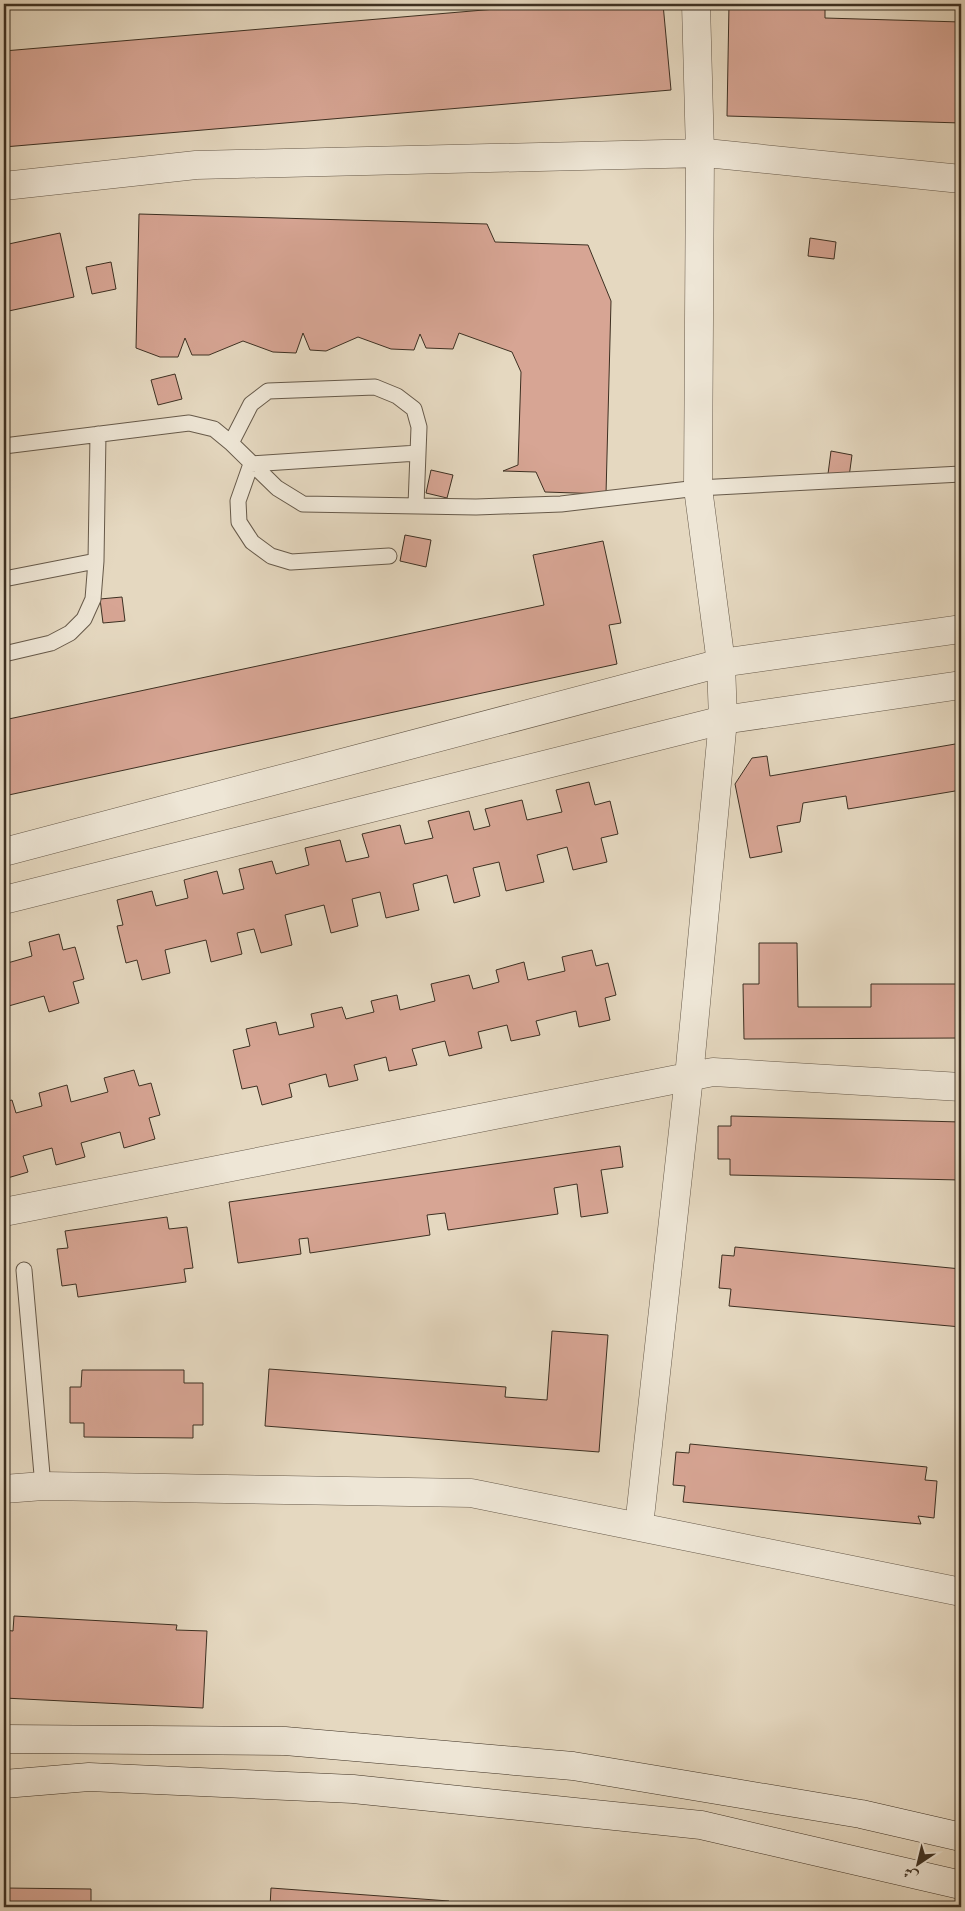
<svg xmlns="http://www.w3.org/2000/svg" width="965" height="1911" font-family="'IM FELL DW Pica',Amiri,serif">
	<rect width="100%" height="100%" fill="#e5d8c0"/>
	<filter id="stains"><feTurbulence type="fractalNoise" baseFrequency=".004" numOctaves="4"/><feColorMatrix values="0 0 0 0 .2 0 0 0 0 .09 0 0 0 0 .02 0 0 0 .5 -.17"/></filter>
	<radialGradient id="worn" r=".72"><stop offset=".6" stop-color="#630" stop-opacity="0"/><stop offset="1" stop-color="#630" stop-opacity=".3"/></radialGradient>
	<!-- building -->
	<path fill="#d7a594" stroke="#3d3022" d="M 554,4 L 663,4 L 671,90 L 4,147 L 4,51 Z
		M 729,4 L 825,4 L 825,18 L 961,22 L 961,123 L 727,116 Z
		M 139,214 L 487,224 L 495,242 L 588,245 L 611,301 L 606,494 L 545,492 L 536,472 L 503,471 L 518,465 L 521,372 L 512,352 L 459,333 L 453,349 L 426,348 L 420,334 L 414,350 L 391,349 L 358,337 L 326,351 L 310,350 L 303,333 L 296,353 L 273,352 L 243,341 L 209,355 L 192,355 L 185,338 L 178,357 L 160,357 L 136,348 Z
		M 60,233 L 74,297 L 4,312 L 4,245 Z
		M 810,238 L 836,242 L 834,259 L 808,256 Z
		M 111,262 L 116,289 L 92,294 L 86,267 Z
		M 175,374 L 182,399 L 158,405 L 151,380 Z
		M 831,451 L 852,455 L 849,477 L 828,474 Z
		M 431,470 L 453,475 L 447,498 L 426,493 Z
		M 405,535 L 431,540 L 426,567 L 400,561 Z
		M 603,541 L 621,623 L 609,625 L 617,664 L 4,796 L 4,720 L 544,605 L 533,555 Z
		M 122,597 L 125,621 L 103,623 L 100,599 Z
		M 961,743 L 961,790 L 848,809 L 846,796 L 803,803 L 800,822 L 777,826 L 782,852 L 750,858 L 735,784 L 752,758 L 767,756 L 770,776 Z
		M 589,782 L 595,805 L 610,801 L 618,834 L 601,838 L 607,862 L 573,870 L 567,847 L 537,855 L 544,882 L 506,891 L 499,862 L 473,868 L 480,896 L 454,903 L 447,875 L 413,884 L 419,910 L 386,918 L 380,892 L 352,899 L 358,926 L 331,933 L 324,905 L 285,915 L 292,945 L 261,953 L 254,929 L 237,933 L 242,954 L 211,962 L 206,940 L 165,950 L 170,973 L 142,980 L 137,960 L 126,963 L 117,926 L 123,925 L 117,900 L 152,891 L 156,906 L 188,898 L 184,880 L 217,871 L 223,894 L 244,889 L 239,869 L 272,861 L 276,874 L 309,865 L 305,848 L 340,840 L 346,862 L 369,857 L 362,834 L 400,825 L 405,844 L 433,838 L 428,821 L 469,811 L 474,830 L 490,826 L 485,809 L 522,800 L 527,820 L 562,812 L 556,790 Z
		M 59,934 L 63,950 L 75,947 L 84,979 L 73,982 L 79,1003 L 49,1012 L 44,996 L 5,1007 L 9,1021 L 4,1022 L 4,964 L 32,956 L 29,942 Z
		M 759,943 L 797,943 L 798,1007 L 871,1007 L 871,984 L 961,984 L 961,1038 L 744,1039 L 743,984 L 759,984 Z
		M 592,950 L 596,966 L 608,963 L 616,995 L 605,998 L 610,1020 L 579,1027 L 576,1011 L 536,1021 L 540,1035 L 511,1041 L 507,1025 L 478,1032 L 482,1048 L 449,1056 L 445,1041 L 412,1049 L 417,1065 L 389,1071 L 386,1057 L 354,1065 L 358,1080 L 329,1087 L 326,1074 L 289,1084 L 292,1097 L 262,1105 L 257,1086 L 242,1089 L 233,1050 L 250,1046 L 246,1029 L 276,1022 L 279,1035 L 314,1027 L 311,1014 L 342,1007 L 346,1019 L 374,1012 L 371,1001 L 397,995 L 400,1010 L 435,1001 L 431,984 L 469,975 L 473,989 L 499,982 L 496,970 L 524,962 L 528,980 L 565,971 L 562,957 Z
		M 134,1070 L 139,1086 L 151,1083 L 160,1115 L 149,1118 L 155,1139 L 124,1148 L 120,1132 L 81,1143 L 85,1157 L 56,1165 L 52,1148 L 23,1156 L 28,1172 L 4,1179 L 4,1102 L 12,1100 L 16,1113 L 42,1106 L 39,1093 L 67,1085 L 71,1102 L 108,1092 L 104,1078 Z
		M 731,1116 L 961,1122 L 961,1180 L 730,1175 L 730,1159 L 718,1159 L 718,1126 L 731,1126 Z
		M 620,1146 L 623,1167 L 601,1170 L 608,1213 L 581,1217 L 577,1184 L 554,1188 L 558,1214 L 448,1230 L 445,1213 L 427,1215 L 430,1235 L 310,1253 L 308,1238 L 299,1239 L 301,1254 L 238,1263 L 229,1202 Z
		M 167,1217 L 169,1229 L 187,1227 L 193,1268 L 184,1269 L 186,1282 L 78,1297 L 76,1284 L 62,1286 L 57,1249 L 68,1248 L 65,1231 Z
		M 735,1247 L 961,1269 L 961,1327 L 729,1306 L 731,1289 L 719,1288 L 722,1255 L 734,1256 Z
		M 552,1331 L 608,1335 L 599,1452 L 265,1426 L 269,1369 L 506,1387 L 505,1397 L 547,1400 Z
		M 82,1370 L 184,1370 L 184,1383 L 203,1383 L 203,1425 L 193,1425 L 193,1438 L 84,1437 L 84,1423 L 70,1423 L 70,1387 L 81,1387 Z
		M 690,1444 L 927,1467 L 925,1480 L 937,1481 L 934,1518 L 918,1516 L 921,1524 L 683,1502 L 685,1486 L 673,1485 L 676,1452 L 689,1453 Z
		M 14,1616 L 177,1625 L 176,1630 L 207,1631 L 203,1708 L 4,1698 L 4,1630 L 13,1631 Z
		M 4,1888 L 91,1889 L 91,1907 L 4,1907 Z
		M 271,1888 L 449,1901 L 449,1907 L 270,1907 Z"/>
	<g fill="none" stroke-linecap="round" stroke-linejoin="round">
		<!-- service casing -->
		<g stroke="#675a4a" stroke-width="17">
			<path id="service" d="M 231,443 L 251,404 L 268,391 L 375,387 L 397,396 L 414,409 L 419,427 L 416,505
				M 4,446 L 189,423 L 214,429 L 231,443 L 277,488 L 303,504 L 476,507 L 561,504 L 698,488 L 961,474
				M 389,556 L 291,562 L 271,556 L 252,542 L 239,522 L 238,501 L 251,464 L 418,453
				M 4,579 L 96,561
				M 4,654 L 51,643 L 70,633 L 84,619 L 93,599 L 96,561 L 98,434
				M 24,1270 L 43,1486"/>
		</g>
		<!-- minor casing -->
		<g stroke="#675a4a" stroke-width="29">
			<path id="minor" d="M 4,186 L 196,165 L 706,153 L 961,179
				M 4,1212 L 713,1072 L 961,1087
				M 4,1489 L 43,1486 L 471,1493 L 961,1592
				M 639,1526 L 689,1077 L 723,720 L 721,663 L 698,488 L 700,153 L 696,4"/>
		</g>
		<!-- tertiary casing -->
		<g stroke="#675a4a" stroke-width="29">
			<path id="tertiary" d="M 4,852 L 721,663 L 961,629
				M 4,900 L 723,720 L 961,685"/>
		</g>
		<!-- secondary casing -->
		<g stroke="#3d3022" stroke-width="29">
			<path id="secondary" d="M 4,1739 L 285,1741 L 573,1766 L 861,1814 L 961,1837
				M 4,1784 L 89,1777 L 353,1789 L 701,1825 L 961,1885"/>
		</g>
		<!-- service -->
		<use href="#service" stroke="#eee6d6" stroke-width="15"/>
		<!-- minor -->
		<use href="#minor" stroke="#eee6d6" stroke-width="28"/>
		<!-- tertiary -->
		<use href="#tertiary" stroke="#eee6d6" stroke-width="28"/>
		<!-- secondary -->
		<use href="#secondary" stroke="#eee6d6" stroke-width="28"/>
	</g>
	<!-- margin -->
	<rect width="965" height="1911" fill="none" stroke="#e5d8c0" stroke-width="20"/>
	<rect x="5" y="5" width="955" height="1901" fill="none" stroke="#3d3022" stroke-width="2.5"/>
	<rect x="10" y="10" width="945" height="1891" fill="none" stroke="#3d3022"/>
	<!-- north arrow -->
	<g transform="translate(918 1864) rotate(215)" stroke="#eee6d6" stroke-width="4" paint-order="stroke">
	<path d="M0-4L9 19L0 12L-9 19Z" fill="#3d3022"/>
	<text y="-8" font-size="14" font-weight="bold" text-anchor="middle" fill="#3d3022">ش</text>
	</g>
	<rect width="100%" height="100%" filter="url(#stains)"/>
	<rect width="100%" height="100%" fill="url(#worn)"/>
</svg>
